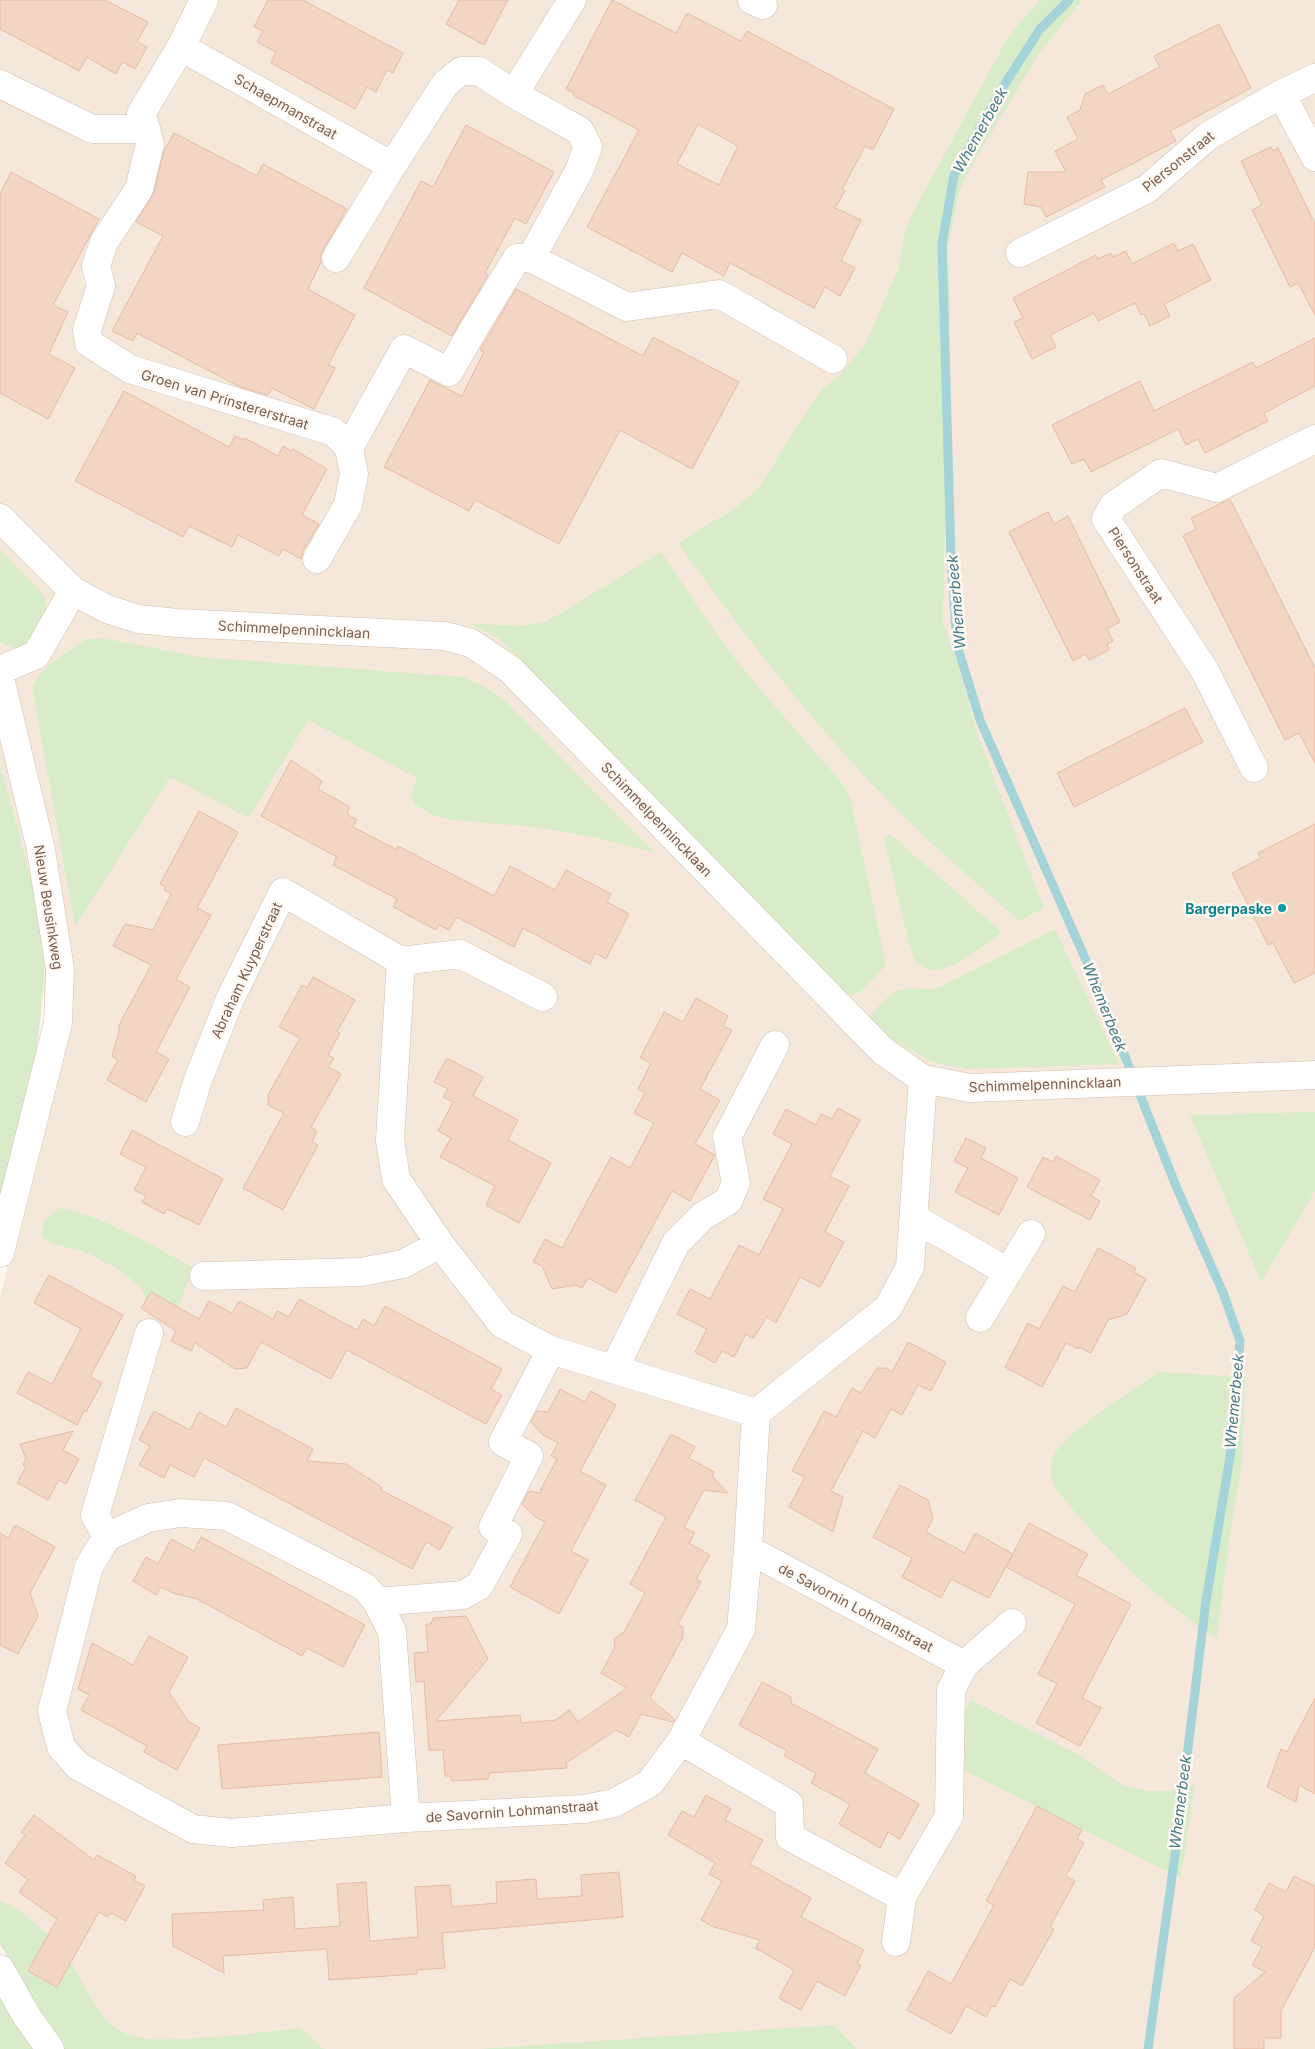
<svg xmlns="http://www.w3.org/2000/svg" width="1315" height="2049" font-family="Inter,sans-serif">
	<rect width="100%" height="100%" fill="#fdf6ec"/>
	<!-- residential -->
	<path fill="#f5e8da" d="M 0,0 L 1315,0 L 1315,2049 L 67,2049 L 0,1932 L 0,1300 L 14,1236 L 49,1022 L 0,762 Z"/>
	<!-- green -->
	<path fill="#d8ecc9" d="M 1040,0 L 1082,0 L 1040,52 L 971,167 L 959,192 L 948,247 L 950,304 L 943,622 L 962,678 L 976,731 L 1044,908 L 1019,921 C 976,882 929,843 888,801 C 811,721 742,633 678,543 L 734,509 L 759,488 L 797,426 L 823,388 L 839,376 L 865,345 L 899,267 L 904,234 L 911,216 L 1006,41 L 1022,20 Z
		M 0,550 L 45,596 L 46,614 L 31,644 L 14,648 L 0,642 Z
		M 661,552 C 688,590 711,629 740,665 C 773,705 808,744 842,783 L 851,800 L 886,965 L 860,992 L 848,996 L 518,657 L 498,638 L 468,623 L 519,626 L 546,622 Z
		M 102,638 L 199,657 L 463,677 L 486,687 L 506,702 L 655,853 L 598,838 L 535,827 L 452,820 L 432,815 L 414,804 L 411,794 L 417,778 L 308,720 L 249,818 L 170,777 L 75,927 L 32,688 L 39,675 L 52,662 L 86,639 Z
		M 0,765 C 18,832 41,901 44,970 C 44,983 42,998 41,1012 C 35,1081 17,1149 0,1217 Z
		M 890,834 L 1002,932 C 987,944 951,973 930,970 C 926,969 920,965 916,963 L 909,944 L 884,840 Z
		M 1055,929 L 1119,1064 L 968,1069 L 932,1062 L 890,1038 L 869,1017 L 883,1001 L 897,991 L 909,988 L 933,990 Z
		M 1315,1112 L 1315,1191 L 1261,1282 L 1190,1115 Z
		M 60,1208 C 108,1218 151,1245 194,1268 L 173,1319 L 150,1309 L 141,1288 L 120,1270 L 85,1252 L 51,1243 L 41,1236 L 44,1221 Z
		M 1158,1372 L 1245,1377 L 1242,1465 L 1232,1521 L 1217,1638 C 1163,1605 1116,1560 1075,1512 C 1068,1503 1056,1492 1052,1481 C 1050,1474 1050,1463 1054,1455 C 1068,1430 1132,1391 1158,1372 Z
		M 971,1700 L 1079,1755 L 1123,1785 L 1146,1791 L 1171,1791 L 1195,1784 L 1181,1878 L 965,1771 L 965,1710 Z
		M 0,1901 C 24,1908 54,1940 69,1960 C 87,1986 97,2023 129,2035 C 146,2041 165,2039 182,2039 C 222,2037 261,2033 300,2028 L 324,2049 L 64,2049 L 0,1944 Z
		M 0,1989 L 36,2049 L 0,2049 Z
		M 834,2025 L 857,2049 L 477,2049 Z"/>
	<g fill="none" stroke-linecap="round" stroke-linejoin="round">
		<!-- stream -->
		<path stroke="#a5d3da" stroke-width="9" d="M 1069,0 L 1040,29 L 1001,90 L 954,175 L 942,244 L 951,557 L 957,645 L 980,720 L 1096,983 L 1176,1186 L 1224,1295 L 1240,1341 L 1232,1445 L 1206,1601 L 1175,1855 L 1148,2049"/>
	</g>
	<!-- building -->
	<path fill="#f3d5c3" stroke="#e6bba3" fill-rule="evenodd" d="M 0,0 L 105,0 L 148,22 L 137,42 L 147,47 L 135,69 L 122,62 L 116,74 L 87,57 L 79,71 L 0,29 Z
		M 268,0 L 303,0 L 403,53 L 393,73 L 387,70 L 376,92 L 367,87 L 355,109 L 271,63 L 276,52 L 257,42 L 263,31 L 254,27 Z
		M 459,0 L 508,0 L 484,45 L 446,24 Z
		M 612,0 L 676,33 L 687,13 L 741,41 L 747,31 L 894,109 L 873,150 L 865,146 L 842,190 L 845,191 L 835,208 L 861,220 L 841,261 L 855,268 L 840,296 L 825,287 L 814,308 L 730,263 L 724,276 L 682,253 L 672,272 L 587,227 L 639,130 L 573,95 L 574,93 L 566,89 ZM 698,124 L 738,146 L 719,185 L 677,164 Z
		M 1219,24 L 1251,88 L 1170,131 L 1176,141 L 1101,180 L 1105,187 L 1046,217 L 1041,207 L 1024,204 L 1028,172 L 1066,172 L 1055,151 L 1078,139 L 1067,117 L 1080,110 L 1085,94 L 1103,85 L 1108,94 L 1160,67 L 1154,56 Z
		M 466,125 L 554,172 L 526,224 L 515,218 L 485,273 L 488,275 L 452,336 L 364,288 L 421,181 L 433,187 Z
		M 174,133 L 257,176 L 263,164 L 347,209 L 323,250 L 320,257 L 321,262 L 308,289 L 355,315 L 328,365 L 335,368 L 314,409 L 272,388 L 268,395 L 240,387 L 137,333 L 133,341 L 112,331 L 163,236 L 136,222 L 154,193 L 164,151 Z
		M 1271,147 L 1273,151 L 1278,148 L 1315,224 L 1315,315 L 1298,283 L 1290,287 L 1252,210 L 1262,205 L 1241,161 Z
		M 11,172 L 99,219 L 53,305 L 68,312 L 49,354 L 75,368 L 48,419 L 0,393 L 0,194 Z
		M 1174,243 L 1178,251 L 1193,244 L 1211,280 L 1164,304 L 1170,316 L 1150,326 L 1144,314 L 1141,315 L 1135,303 L 1098,321 L 1094,313 L 1050,335 L 1056,347 L 1032,359 L 1014,322 L 1023,318 L 1013,298 L 1096,255 L 1098,259 L 1111,253 L 1113,257 L 1126,251 L 1132,264 Z
		M 516,289 L 643,356 L 653,337 L 739,382 L 692,469 L 620,430 L 559,544 L 475,500 L 469,511 L 384,467 L 430,380 L 462,396 L 484,352 L 480,350 Z
		M 1315,338 L 1315,386 L 1264,413 L 1268,421 L 1205,453 L 1198,439 L 1186,445 L 1178,429 L 1091,472 L 1084,459 L 1072,464 L 1052,425 L 1140,381 L 1154,411 L 1253,362 L 1256,368 Z
		M 124,391 L 229,447 L 235,436 L 244,440 L 245,438 L 278,456 L 283,446 L 292,451 L 293,449 L 327,469 L 302,515 L 319,524 L 303,551 L 301,559 L 283,549 L 279,556 L 238,535 L 232,547 L 189,526 L 183,537 L 75,481 Z
		M 1230,499 L 1315,668 L 1315,763 L 1299,733 L 1285,740 L 1183,536 L 1196,529 L 1191,518 Z
		M 1048,512 L 1054,524 L 1068,516 L 1120,622 L 1107,629 L 1113,641 L 1107,644 L 1109,650 L 1089,660 L 1086,654 L 1073,661 L 1009,532 Z
		M 1185,708 L 1203,742 L 1074,807 L 1057,773 Z
		M 291,760 L 322,781 L 318,789 L 350,807 L 347,814 L 357,820 L 353,827 L 397,850 L 398,846 L 494,896 L 510,866 L 555,890 L 566,870 L 611,894 L 607,902 L 629,914 L 606,959 L 595,953 L 590,964 L 523,928 L 514,947 L 457,917 L 449,930 L 439,925 L 436,930 L 393,907 L 397,899 L 333,865 L 337,857 L 261,816 Z
		M 199,811 L 238,832 L 197,908 L 211,915 L 176,979 L 190,987 L 156,1052 L 169,1059 L 146,1102 L 107,1080 L 118,1060 L 112,1056 L 120,1028 L 118,1027 L 151,965 L 113,946 L 125,924 L 153,930 L 171,894 L 164,890 L 166,887 L 160,884 Z
		M 1315,824 L 1315,973 L 1294,983 L 1273,943 L 1268,945 L 1232,873 L 1261,858 L 1258,853 Z
		M 313,977 L 355,1000 L 337,1032 L 340,1033 L 328,1055 L 334,1058 L 328,1067 L 341,1074 L 311,1127 L 317,1131 L 312,1142 L 318,1145 L 283,1210 L 243,1188 L 284,1113 L 268,1105 L 268,1095 L 300,1038 L 279,1027 L 302,985 L 307,988 Z
		M 696,998 L 728,1016 L 723,1026 L 732,1030 L 700,1089 L 720,1100 L 695,1144 L 715,1155 L 690,1201 L 672,1191 L 616,1293 L 588,1278 L 582,1288 L 576,1285 L 552,1289 L 542,1266 L 533,1262 L 545,1239 L 562,1248 L 611,1157 L 630,1168 L 654,1123 L 634,1113 L 645,1093 L 638,1089 L 651,1063 L 640,1058 L 664,1012 L 683,1022 Z
		M 447,1058 L 483,1077 L 473,1096 L 518,1120 L 508,1140 L 551,1163 L 519,1223 L 486,1205 L 495,1186 L 440,1157 L 451,1138 L 438,1131 L 453,1102 L 443,1097 L 448,1089 L 434,1082 Z
		M 838,1108 L 860,1120 L 830,1176 L 849,1186 L 825,1232 L 844,1242 L 820,1287 L 800,1277 L 776,1323 L 767,1317 L 753,1339 L 746,1334 L 734,1357 L 722,1351 L 715,1363 L 695,1352 L 707,1329 L 677,1314 L 690,1289 L 710,1299 L 739,1245 L 759,1255 L 783,1209 L 763,1199 L 792,1144 L 773,1134 L 786,1109 L 816,1125 L 821,1114 L 832,1119 Z
		M 132,1130 L 223,1179 L 199,1225 L 167,1209 L 164,1214 L 142,1202 L 146,1196 L 134,1190 L 146,1167 L 120,1154 Z
		M 966,1138 L 986,1148 L 981,1158 L 1018,1178 L 999,1215 L 955,1192 L 968,1168 L 954,1161 Z
		M 1056,1156 L 1100,1180 L 1091,1196 L 1100,1201 L 1090,1220 L 1027,1187 L 1043,1157 L 1053,1162 Z
		M 1098,1248 L 1136,1268 L 1134,1272 L 1146,1279 L 1127,1314 L 1108,1320 L 1091,1353 L 1079,1347 L 1078,1349 L 1066,1343 L 1042,1387 L 1005,1367 L 1028,1323 L 1039,1329 L 1063,1286 L 1075,1292 Z
		M 49,1275 L 123,1315 L 90,1377 L 102,1383 L 86,1412 L 84,1411 L 77,1425 L 17,1393 L 28,1372 L 52,1384 L 81,1329 L 34,1303 Z
		M 151,1292 L 199,1319 L 209,1301 L 232,1313 L 239,1301 L 273,1319 L 277,1311 L 289,1317 L 299,1299 L 357,1330 L 363,1319 L 374,1326 L 385,1306 L 502,1369 L 491,1389 L 502,1395 L 486,1424 L 347,1350 L 331,1379 L 261,1342 L 247,1368 L 235,1369 L 195,1343 L 191,1351 L 171,1341 L 176,1331 L 141,1308 Z
		M 908,1342 L 946,1362 L 931,1391 L 918,1385 L 902,1415 L 891,1409 L 875,1438 L 863,1431 L 831,1491 L 843,1497 L 833,1532 L 789,1507 L 805,1477 L 792,1471 L 824,1411 L 836,1417 L 852,1388 L 861,1393 L 877,1368 L 886,1368 L 892,1372 Z
		M 560,1389 L 585,1402 L 591,1391 L 616,1405 L 580,1471 L 606,1485 L 571,1551 L 588,1560 L 559,1614 L 510,1587 L 545,1522 L 534,1516 L 522,1504 L 529,1491 L 539,1493 L 557,1459 L 551,1456 L 558,1443 L 543,1435 L 531,1422 L 537,1411 L 548,1412 Z
		M 236,1408 L 313,1449 L 307,1461 L 346,1464 L 382,1487 L 381,1490 L 452,1527 L 440,1550 L 426,1542 L 412,1569 L 204,1458 L 194,1477 L 170,1465 L 164,1478 L 139,1465 L 150,1446 L 139,1440 L 154,1411 L 190,1430 L 199,1412 L 226,1427 Z
		M 73,1431 L 63,1450 L 79,1459 L 66,1484 L 59,1480 L 48,1500 L 17,1483 L 26,1467 L 23,1465 L 26,1459 L 20,1444 Z
		M 671,1434 L 695,1447 L 689,1458 L 714,1472 L 712,1476 L 728,1493 L 704,1490 L 684,1527 L 695,1533 L 689,1543 L 710,1555 L 696,1579 L 701,1582 L 678,1624 L 683,1627 L 683,1637 L 650,1698 L 675,1720 L 673,1722 L 641,1714 L 629,1737 L 616,1730 L 566,1763 L 567,1768 L 490,1773 L 488,1779 L 452,1781 L 450,1776 L 445,1776 L 443,1750 L 429,1750 L 424,1681 L 416,1682 L 414,1653 L 428,1652 L 426,1624 L 431,1624 L 433,1618 L 466,1616 L 488,1659 L 436,1721 L 520,1715 L 521,1723 L 556,1720 L 569,1710 L 578,1722 L 627,1688 L 601,1673 L 615,1647 L 614,1639 L 624,1632 L 645,1593 L 630,1584 L 666,1517 L 635,1500 Z
		M 900,1485 L 928,1500 L 933,1518 L 926,1532 L 965,1553 L 975,1533 L 1013,1554 L 989,1598 L 951,1579 L 941,1598 L 902,1577 L 912,1558 L 873,1537 Z
		M 1029,1523 L 1088,1554 L 1076,1575 L 1131,1604 L 1082,1698 L 1101,1708 L 1080,1746 L 1036,1723 L 1057,1684 L 1038,1674 L 1075,1604 L 1006,1567 Z
		M 15,1525 L 55,1547 L 30,1593 L 38,1616 L 18,1654 L 0,1645 L 0,1533 L 8,1538 Z
		M 201,1537 L 365,1625 L 343,1667 L 307,1648 L 302,1656 L 197,1599 L 173,1593 L 161,1587 L 156,1595 L 133,1581 L 146,1557 L 158,1564 L 171,1539 L 194,1551 Z
		M 149,1636 L 188,1657 L 169,1692 L 188,1721 L 200,1728 L 177,1770 L 144,1752 L 147,1746 L 81,1710 L 89,1695 L 78,1689 L 92,1643 L 133,1665 Z
		M 762,1682 L 791,1697 L 791,1703 L 878,1749 L 865,1773 L 919,1804 L 900,1839 L 888,1832 L 880,1848 L 839,1824 L 850,1804 L 811,1783 L 816,1773 L 784,1756 L 787,1751 L 739,1725 Z
		M 1315,1698 L 1315,1794 L 1299,1785 L 1296,1802 L 1267,1787 L 1281,1749 L 1287,1752 Z
		M 379,1732 L 382,1777 L 222,1789 L 218,1745 Z
		M 706,1795 L 731,1809 L 725,1820 L 763,1840 L 750,1864 L 811,1898 L 801,1917 L 864,1950 L 857,1963 L 861,1965 L 845,1996 L 817,1981 L 801,2010 L 779,1998 L 794,1970 L 755,1948 L 760,1940 L 714,1927 L 701,1920 L 722,1881 L 709,1874 L 715,1863 L 668,1835 L 682,1811 L 694,1817 Z
		M 1037,1806 L 1082,1830 L 1077,1839 L 1084,1843 L 1066,1876 L 1075,1881 L 1050,1927 L 1054,1929 L 1022,1986 L 1010,1979 L 995,2007 L 992,2006 L 986,2017 L 966,2006 L 951,2034 L 907,2010 L 928,1971 L 951,1984 L 994,1905 L 986,1901 Z
		M 34,1815 L 94,1860 L 97,1855 L 136,1876 L 134,1880 L 145,1886 L 126,1921 L 111,1913 L 108,1917 L 99,1912 L 57,1987 L 28,1971 L 57,1919 L 19,1892 L 28,1880 L 5,1863 L 25,1835 L 21,1832 Z
		M 619,1872 L 623,1917 L 442,1933 L 445,1968 L 417,1970 L 417,1974 L 329,1980 L 327,1949 L 223,1956 L 224,1973 L 173,1946 L 172,1914 L 264,1910 L 263,1900 L 293,1897 L 295,1929 L 340,1926 L 337,1884 L 366,1882 L 370,1941 L 418,1937 L 415,1887 L 450,1885 L 452,1907 L 497,1903 L 496,1882 L 536,1879 L 537,1899 L 582,1896 L 581,1875 Z
		M 1294,1876 L 1315,1886 L 1315,1947 L 1281,2011 L 1281,2038 L 1264,2038 L 1264,2049 L 1234,2049 L 1234,1998 L 1265,1972 L 1252,1965 L 1262,1947 L 1251,1941 L 1264,1916 L 1255,1910 L 1269,1883 L 1286,1892 Z"/>
	<g fill="none" stroke-linecap="round" stroke-linejoin="round">
		<!-- minor casing -->
		<g stroke="#d1beb0" stroke-width="29">
			<path id="minor" d="M 752,0 L 763,5
				M 181,47 L 392,166 L 445,84 L 461,71 L 479,71 L 514,94 L 580,131 L 588,147 L 579,171 L 531,258 L 627,307 L 719,294 L 833,359
				M 0,84 L 92,129 L 146,129 L 141,114 L 181,47 L 204,0
				M 514,94 L 572,0
				M 1281,94 L 1315,78
				M 146,129 L 150,144 L 139,189 L 104,242 L 96,266 L 101,286 L 87,330 L 89,343 L 130,369 L 334,432 L 349,448 L 404,349 L 449,372 L 473,330 L 517,258 L 531,258
				M 1020,253 L 1147,189 L 1208,136 L 1281,94 L 1315,157
				M 336,258 L 392,166
				M 317,559 L 348,505 L 354,474 L 349,448
				M 0,670 L 36,655 L 73,591
				M 0,678 L 41,850 L 60,969 L 58,1023 L 0,1253
				M 1254,768 L 1205,671 L 1106,519 L 1113,506 L 1161,473 L 1217,488 L 1315,439
				M 401,961 L 460,954 L 543,997
				M 185,1122 L 198,1080 L 230,999 L 283,892 L 401,961 L 390,1140 L 396,1179 L 440,1244 L 502,1324 L 551,1350 L 756,1413
				M 914,1218 L 1008,1272
				M 204,1276 L 361,1272 L 403,1264 L 440,1244
				M 980,1318 L 1031,1234
				M 614,1369 L 676,1243 L 703,1216 L 728,1201 L 736,1183 L 727,1137 L 775,1045
				M 180,1513 L 227,1516 L 365,1587 L 377,1602 L 392,1631 L 406,1818 L 231,1833 L 193,1829 L 78,1766 L 61,1747 L 52,1711 L 89,1566 L 107,1537 L 148,1518 Z
				M 107,1537 L 95,1515 L 149,1333
				M 748,1549 L 964,1665
				M 377,1602 L 463,1595 L 479,1586 L 508,1534 L 493,1527 L 529,1456 L 503,1442 L 551,1350
				M 681,1741 L 789,1804 L 790,1837 L 902,1897
				M 406,1818 L 584,1809 L 614,1803 L 650,1783 L 681,1741 L 741,1629 L 748,1549 L 756,1413 L 888,1308 L 910,1267 L 923,1079
				M 896,1942 L 902,1897 L 949,1816 L 951,1690 L 964,1665 L 1012,1623
				M 0,1969 L 26,2015 L 50,2049"/>
		</g>
		<!-- tertiary casing -->
		<g stroke="#d1beb0" stroke-width="29">
			<path id="tertiary" d="M 0,518 L 73,591 L 107,609 L 138,619 L 177,623 L 445,636 L 471,643 L 511,670 L 883,1051 L 923,1079 L 970,1088 L 1315,1075"/>
		</g>
		<!-- minor -->
		<use href="#minor" stroke="#fff" stroke-width="28"/>
		<!-- tertiary -->
		<use href="#tertiary" stroke="#fff" stroke-width="28"/>
	</g>
	<!-- markers -->
	<circle fill="#0f9aa8" stroke="#fffaf3" stroke-width="2" cx="1282" cy="908" r="5"/>
	<g text-anchor="middle" dominant-baseline="central" stroke-width="5" stroke-linejoin="round" paint-order="stroke">
		<!-- street labels -->
		<g font-size="14" fill="#7a5c4d" stroke="#fffaf3">
			<text transform="translate(286 106) rotate(30)">Schaepmanstraat</text>
			<text transform="translate(1178 161) rotate(-39)">Piersonstraat</text>
			<text transform="translate(225 399) rotate(17)">Groen van Prinstererstraat</text>
			<text transform="translate(1136 565) rotate(57)">Piersonstraat</text>
			<text transform="translate(294 629) rotate(3)">Schimmelpennincklaan</text>
			<text transform="translate(657 819) rotate(46)">Schimmelpennincklaan</text>
			<text transform="translate(49 907) rotate(81)">Nieuw Beusinkweg</text>
			<text transform="translate(246 970) rotate(-65)">Abraham Kuyperstraat</text>
			<text transform="translate(1045 1084) rotate(-2)">Schimmelpennincklaan</text>
			<text transform="translate(856 1607) rotate(28)">de Savornin Lohmanstraat</text>
			<text transform="translate(512 1811) rotate(-4)">de Savornin Lohmanstraat</text>
		</g>
		<!-- culture labels -->
		<g font-size="14" font-weight="bold" fill="#0d838f" stroke="#fffaf3" text-anchor="end">
			<text x="1272" y="908">Bargerpaske</text>
		</g>
		<!-- water labels -->
		<g font-size="15" font-style="italic" fill="#437c86" stroke="#fffaf3">
			<text transform="translate(980 130) rotate(-61)">Whemerbeek</text>
			<text transform="translate(956 602) rotate(-95)">Whemerbeek</text>
			<text transform="translate(1105 1007) rotate(68)">Whemerbeek</text>
			<text transform="translate(1234 1401) rotate(-85)">Whemerbeek</text>
			<text transform="translate(1180 1802) rotate(-83)">Whemerbeek</text>
		</g>
	</g>
</svg>
